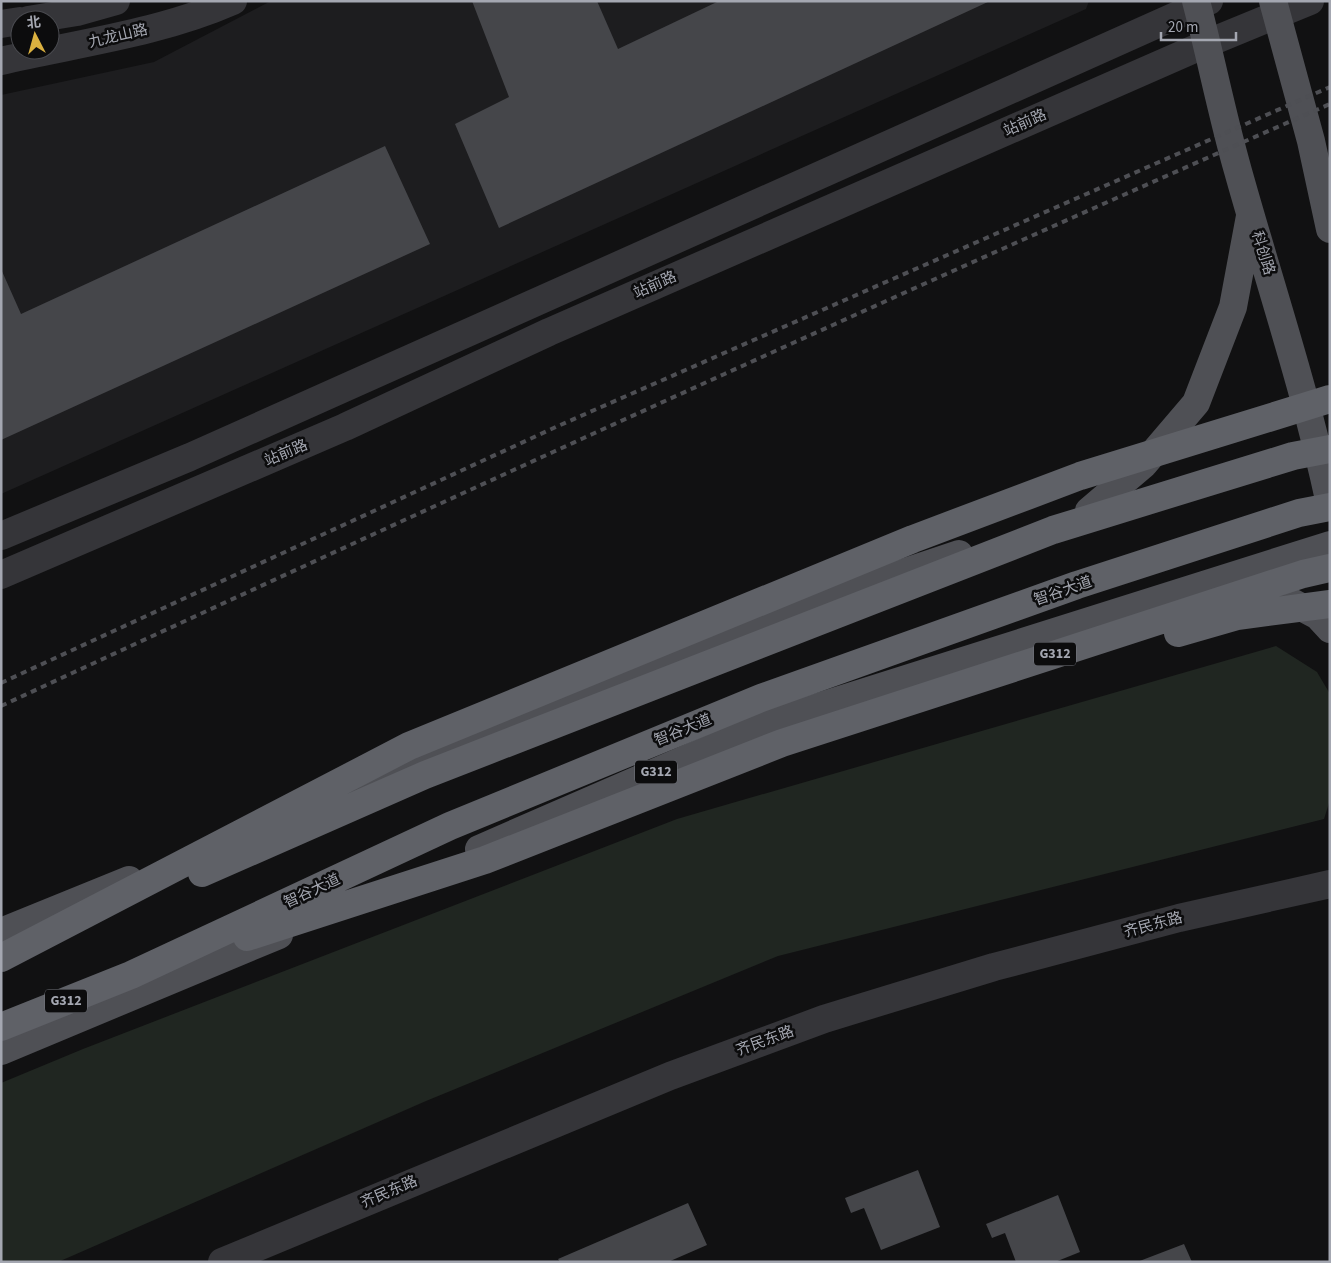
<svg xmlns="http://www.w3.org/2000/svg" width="1331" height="1263" font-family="'Source Sans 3','Noto Sans SC',sans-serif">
	<rect width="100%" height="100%" fill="#111112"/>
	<!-- built -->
	<path fill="#1d1d1f" d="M 271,1 L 1089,1 L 1086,9 L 1,494 L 1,95 L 154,62 Z"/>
	<!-- green -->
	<path fill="#202621" d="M 1276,646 L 1317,672 L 1330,694 L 1330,800 L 1324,819 L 778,956 L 426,1101 L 58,1262 L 1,1262 L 1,1083 L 83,1049 L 677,819 Z"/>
	<!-- building -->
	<path fill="#45464a" d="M 472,1 L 597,1 L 618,49 L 719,1 L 990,1 L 499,228 L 455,124 L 509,97 Z
		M 385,146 L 430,244 L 1,440 L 1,269 L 21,314 Z
		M 918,1170 L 940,1227 L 881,1250 L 864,1208 L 851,1213 L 845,1198 Z
		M 1058,1195 L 1080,1252 L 1055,1262 L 1016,1262 L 1005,1233 L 992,1238 L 986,1224 Z
		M 688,1203 L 707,1245 L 668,1262 L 560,1262 L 558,1259 Z
		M 1184,1244 L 1192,1262 L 1137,1262 Z"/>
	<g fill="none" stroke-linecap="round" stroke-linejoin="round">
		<!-- minor -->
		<path stroke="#353539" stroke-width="28" d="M 28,20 L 77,12 L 116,1
			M 1,24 L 20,21
			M 1,61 C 79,43 160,33 233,1
			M 1,536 L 190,457 L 1209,1
			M 1,575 L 345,427 L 549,332 L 1208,43 L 1310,1
			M 222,1262 L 670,1076 L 824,1019 L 994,967 L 1179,918 L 1330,884"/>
		<!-- major -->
		<path stroke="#4f5055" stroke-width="28" d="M 1196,1 C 1211,58 1222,115 1238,171 C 1269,282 1306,391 1330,504
			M 1273,1 L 1311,141 L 1330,229
			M 1089,511 L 1144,464 L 1196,403 L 1233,307 L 1250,216
			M 1247,578 L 1318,616 L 1330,629
			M 349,789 L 753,623 L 959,554
			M 479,849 L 773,721 L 1330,545
			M 1,932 L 129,880
			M 1,1051 L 279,935"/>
		<!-- highway -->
		<path stroke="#5f6167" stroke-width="28" d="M 1178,633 L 1237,616 L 1330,604
			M 202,873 L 425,775 L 1053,530 L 1293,456 L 1330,449
			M 247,937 L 485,860 L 782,743 L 1303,574 L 1330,568
			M 1,958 L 409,746 L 913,539 L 1080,476 L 1330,399
			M 1,1027 L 131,975 L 450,826 L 761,698 L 1077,585 L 1299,513 L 1330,507"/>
		<!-- rail -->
		<path stroke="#4e4f54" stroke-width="4" stroke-dasharray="6 5" stroke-linecap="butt" d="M 1,683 L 558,426 L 1330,87
			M 1,706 C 442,502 884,299 1330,104"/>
	</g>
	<g text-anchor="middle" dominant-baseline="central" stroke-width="5" stroke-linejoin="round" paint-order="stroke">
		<!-- shield labels -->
		<g fill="#0c0c0d" stroke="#767880" stroke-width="1">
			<rect x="1034" y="642.5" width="42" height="23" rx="4"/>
			<rect x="635" y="760.5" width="42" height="23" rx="4"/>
			<rect x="45" y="989.5" width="42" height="23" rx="4"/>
		</g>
		<g font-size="14" font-weight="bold" fill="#a4a7b1">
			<text x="1055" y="654">G312</text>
			<text x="656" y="772">G312</text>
			<text x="66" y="1001">G312</text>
		</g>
		<!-- street labels -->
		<g font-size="15" fill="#a4a7b1" stroke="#0c0c0d">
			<text transform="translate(118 36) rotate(-13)">九龙山路</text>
			<text transform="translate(1025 123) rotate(-24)">站前路</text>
			<text transform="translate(1263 253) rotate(73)">科创路</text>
			<text transform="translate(655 285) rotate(-24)">站前路</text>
			<text transform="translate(286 453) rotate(-23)">站前路</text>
			<text transform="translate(1063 591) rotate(-19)">智谷大道</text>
			<text transform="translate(683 730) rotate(-22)">智谷大道</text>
			<text transform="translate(312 891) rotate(-25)">智谷大道</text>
			<text transform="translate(1153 925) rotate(-15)">齐民东路</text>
			<text transform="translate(765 1041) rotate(-20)">齐民东路</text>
			<text transform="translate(389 1192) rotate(-23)">齐民东路</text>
		</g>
	</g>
	<!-- border -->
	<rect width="1331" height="1263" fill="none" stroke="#a4a7b1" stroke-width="5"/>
	<!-- north arrow -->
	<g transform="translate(35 35) rotate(354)"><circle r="24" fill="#0c0c0d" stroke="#494a4f"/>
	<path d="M0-4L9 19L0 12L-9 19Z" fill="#dbb140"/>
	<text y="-8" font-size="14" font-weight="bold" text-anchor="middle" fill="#a4a7b1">北</text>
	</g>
	<!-- scale -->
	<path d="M1161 32v8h75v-8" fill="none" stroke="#a4a7b1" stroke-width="2.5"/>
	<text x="1168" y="32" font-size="15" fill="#a4a7b1" stroke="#0c0c0d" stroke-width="4" paint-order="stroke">20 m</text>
</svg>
